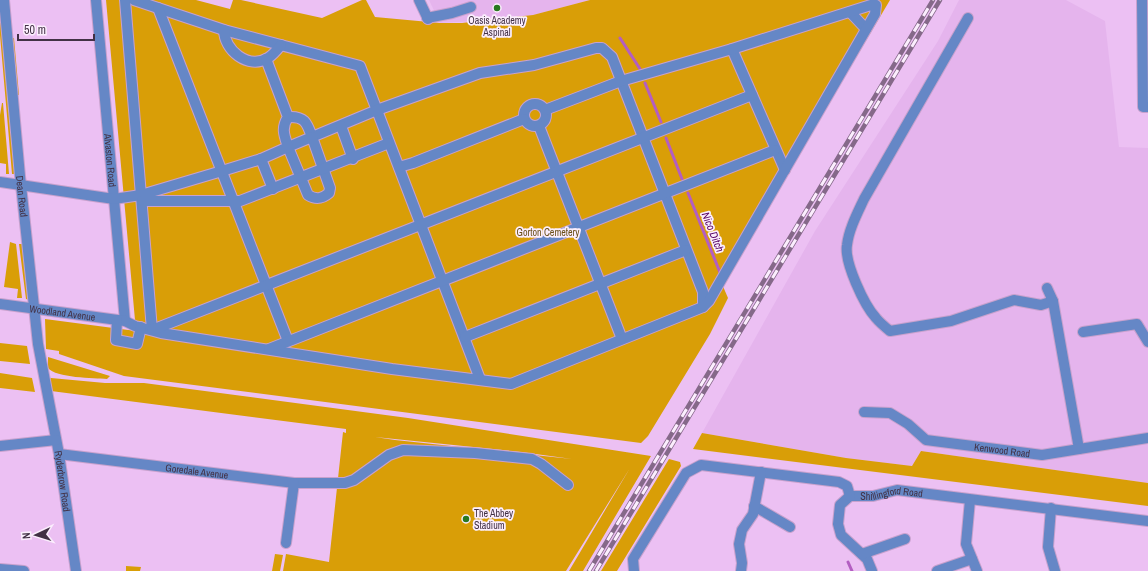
<svg xmlns="http://www.w3.org/2000/svg" width="1148" height="571" font-family="'Archivo Narrow',sans-serif">
	<rect width="100%" height="100%" fill="#ecc0f3"/>
	<!-- built -->
	<path fill="#e5b4ed" d="M 429,0 L 590,0 L 533,15 L 508,19 L 440,23 Z
		M 959,0 L 1066,0 L 1105,21 L 1119,147 L 1148,148 L 1148,483 L 921,451 L 912,466 L 846,458 L 702,433 L 815,231 L 938,41 Z"/>
	<!-- green -->
	<path fill="#d99e07" fill-rule="evenodd" d="M 106,0 L 196,0 L 230,9 L 233,0 L 241,0 L 322,18 L 362,0 L 366,0 L 375,17 L 440,23 L 462,23 L 533,15 L 590,0 L 890,0 L 722,284 L 728,298 L 710,334 L 648,436 L 641,443 L 124,376 L 59,354 L 59,351 L 46,349 L 45,319 L 136,331 Z
		M 0,1 L 15,174 L 12,174 L 0,35 Z
		M 11,38 L 14,38 L 19,95 L 16,95 Z
		M 2,103 L 3,103 L 9,174 L 6,174 L 6,164 L 0,163 L 0,115 Z
		M 10,242 L 16,244 L 22,298 L 17,298 L 18,289 L 4,287 Z
		M 19,244 L 22,244 L 29,300 L 26,299 Z
		M 0,343 L 27,346 L 30,364 L 0,361 Z
		M 48,357 L 110,376 L 107,379 C 94,378 56,378 48,368 Z
		M 0,373 L 32,378 L 35,392 L 0,388 Z
		M 51,378 L 105,383 L 144,383 L 408,418 L 651,456 L 583,571 L 569,571 L 630,468 L 566,571 L 283,571 L 286,554 L 329,562 L 343,432 L 346,433 L 346,429 L 51,391 L 48,380 ZM 375,437 L 521,452 L 572,459 L 395,440 Z
		M 702,433 L 846,458 L 912,466 L 921,451 L 1148,483 L 1148,506 L 693,449 Z
		M 669,459 L 680,462 L 681,466 L 617,571 L 601,571 Z
		M 275,554 L 283,555 L 280,571 L 272,571 Z
		M 126,566 L 141,567 L 140,571 L 126,571 Z"/>
	<g fill="none" stroke-linecap="round" stroke-linejoin="round">
		<!-- stream -->
		<path stroke="#b35ec1" stroke-width="3" d="M 620,38 L 640,69
			M 645,83 L 661,122
			M 666,138 L 682,179
			M 688,193 L 721,275
			M 848,562 L 852,571"/>
		<!-- minor casing -->
		<g stroke="#c7a1cd" stroke-width="12">
			<g id="minor">
				<path id="s1" d="M 4,0 L 20,176 L 38,344 L 59,454 L 76,571"/>
				<path id="s2" d="M 96,0 L 125,321"/>
				<path d="M 125,0 L 152,330"/>
				<path d="M 134,0 L 224,30 L 360,66 L 480,379"/>
				<path d="M 419,0 L 428,19"/>
				<path d="M 1142,0 L 1143,107 L 1148,107"/>
				<path d="M 158,8 L 288,341"/>
				<path d="M 850,12 L 866,29"/>
				<path d="M 427,18 L 452,13 L 471,7"/>
				<path d="M 968,18 L 864,199 C 857,214 849,229 847,245 C 844,262 864,305 876,318 C 880,323 885,327 890,331 L 951,321 L 1014,300 L 1041,305 L 1053,301"/>
				<path d="M 224,30 C 224,50 248,70 268,58 C 273,55 277,50 281,45"/>
				<path d="M 732,49 L 785,170"/>
				<circle cx="535" cy="115" r="11"/>
				<path d="M 288,117 C 305,116 307,123 312,137 L 377,110 L 480,73 L 534,65 L 596,48 L 602,48 L 612,57 L 703,292 L 703,307"/>
				<path d="M 341,126 L 353,159"/>
				<path d="M 539,126 L 622,339"/>
				<path d="M 312,137 L 330,188 L 329,193 C 322,199 316,200 308,195 L 288,147 Z"/>
				<path d="M 261,159 L 273,189"/>
				<path d="M 399,167 L 413,163 L 524,119"/>
				<path d="M 0,182 L 114,199 L 141,195 L 222,171 L 261,159 L 288,147 C 284,135 281,128 288,117 L 266,59"/>
				<path d="M 142,201 L 240,201 L 389,143"/>
				<path d="M 1047,288 L 1053,301 L 1079,449"/>
				<path id="s3" d="M 0,304 L 125,321 L 135,326 L 161,333 L 392,369 L 511,384 L 703,307 L 709,301 L 875,14 L 876,5 L 874,4 L 732,49 L 621,81 L 545,110"/>
				<path d="M 117,320 L 116,340 L 137,344 L 141,327"/>
				<path d="M 152,330 L 752,95"/>
				<path d="M 1083,332 L 1137,324 L 1148,342"/>
				<path d="M 465,337 L 686,250"/>
				<path d="M 269,349 L 775,150"/>
				<path id="s4" d="M 864,412 L 890,413 L 908,424 L 926,440 L 1042,455 L 1148,438"/>
				<path d="M 0,446 L 56,440"/>
				<path id="s5" d="M 59,454 L 294,483 L 345,483 L 354,480 L 389,455 L 403,450 L 475,453 L 532,459 L 541,464 L 568,485"/>
				<path id="s6" d="M 850,496 L 873,496 L 897,490 L 1148,521"/>
				<path d="M 850,496 L 840,505 L 838,524 L 841,535 L 867,559 L 872,571"/>
				<path d="M 970,500 L 966,544 L 977,571"/>
				<path d="M 754,506 L 790,527"/>
				<path d="M 1051,508 L 1048,547 L 1055,571"/>
				<path d="M 286,543 L 294,483"/>
				<path d="M 862,554 L 905,539"/>
				<path d="M 0,569 L 24,571"/>
				<path d="M 634,571 L 633,559 L 686,473 L 701,465 L 839,482 L 847,486 L 850,496"/>
				<path d="M 741,571 L 742,563 L 739,544 L 742,530 L 753,514 L 761,472"/>
				<path d="M 937,571 L 972,559"/>
			</g>
		</g>
		<!-- minor -->
		<use href="#minor" stroke="#6587c6" stroke-width="10"/>
		<!-- rail casing -->
		<g stroke="#856989" stroke-width="4.5">
			<path id="rail" d="M 589,571 L 933,0
				M 596,571 L 940,0"/>
		</g>
		<!-- rail -->
		<use href="#rail" stroke="#fbeefd" stroke-width="3" stroke-dasharray="9" stroke-linecap="butt"/>
	</g>
	<!-- markers -->
	<g fill="#297820" stroke="#fbeefd" stroke-width="1.5">
		<circle cx="497" cy="8" r="4"/>
		<circle cx="466" cy="519" r="4"/>
	</g>
	<g text-anchor="middle" dominant-baseline="central" stroke-width="3.5" stroke-linejoin="round" paint-order="stroke">
		<!-- poi labels -->
		<g font-size="10" fill="#423145" stroke="#fbeefd">
			<text x="497" y="20">Oasis Academy<tspan x="497" dy="12">Aspinal</tspan></text>
			<text x="474" y="513" text-anchor="start">The Abbey<tspan x="474" dy="12">Stadium</tspan></text>
		</g>
		<!-- street labels -->
		<g font-size="10" fill="#423145" stroke="#fbeefd">
			<text stroke="none"><textPath href="#s2" startOffset="161">Alvaston Road</textPath></text>
			<text stroke="none"><textPath href="#s1" startOffset="197">Dean Road</textPath></text>
			<text stroke="none"><textPath href="#s3" startOffset="63">Woodland Avenue</textPath></text>
			<text stroke="none"><textPath href="#s4" startOffset="148">Kenwood Road</textPath></text>
			<text stroke="none"><textPath href="#s5" startOffset="139">Goredale Avenue</textPath></text>
			<text stroke="none"><textPath href="#s1" startOffset="485">Ryderbrow Road</textPath></text>
			<text stroke="none"><textPath href="#s6" startOffset="42">Shillingford Road</textPath></text>
		</g>
		<!-- park labels -->
		<g font-size="10" fill="#6a4f18" stroke="#fbeefd">
			<text x="548" y="232">Gorton Cemetery</text>
		</g>
		<!-- water labels -->
		<g font-size="11" font-style="italic" fill="#560063" stroke="#fbeefd">
			<text transform="translate(713 232) rotate(68)">Nico Ditch</text>
		</g>
	</g>
	<!-- north arrow -->
	<g transform="translate(36 535) rotate(266)" stroke="#fbeefd" stroke-width="3" paint-order="stroke">
	<path d="M0-3L7 15L0 10L-7 15Z" fill="#423145"/>
	<text y="-6" font-size="11" font-weight="bold" text-anchor="middle" fill="#423145">N</text>
	</g>
	<!-- scale -->
	<path d="M18 34v6h76v-6" fill="none" stroke="#423145" stroke-width="2"/>
	<text x="24" y="34" font-size="12" fill="#423145" stroke="#fbeefd" stroke-width="3" paint-order="stroke">50 m</text>
</svg>
